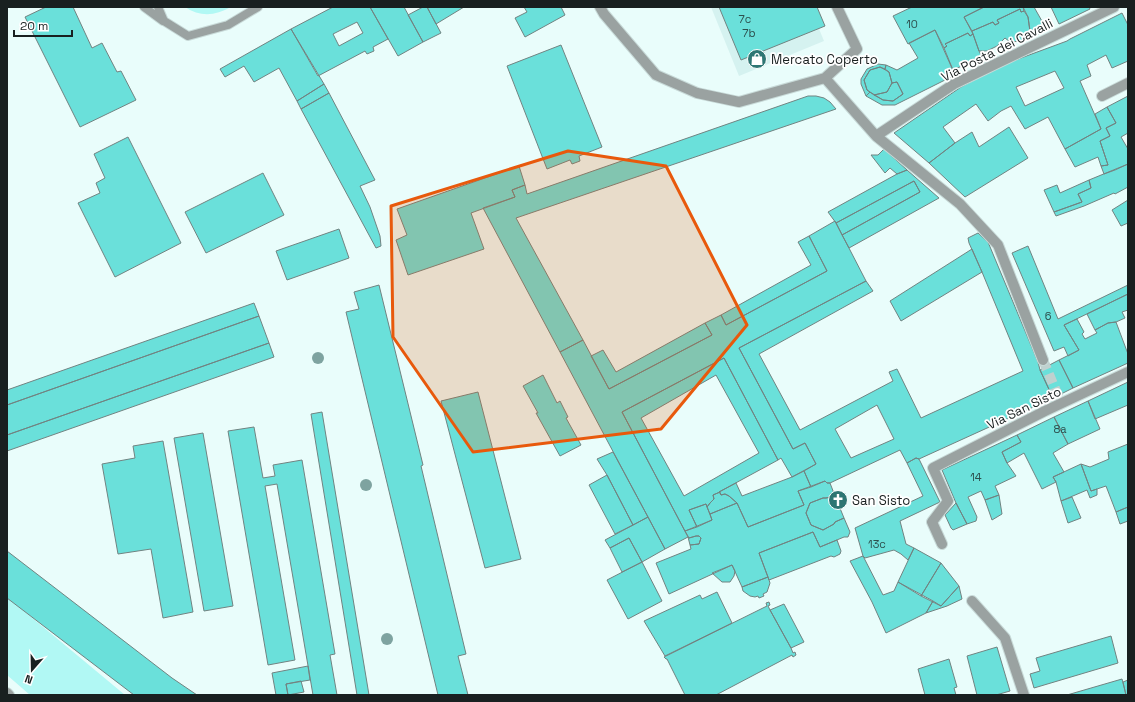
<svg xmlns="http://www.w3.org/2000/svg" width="1135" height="702" font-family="'Space Grotesk',sans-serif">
	<rect width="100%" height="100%" fill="#e9fdfb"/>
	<!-- built -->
	<path fill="#d5f2f0" d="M 711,7 L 810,7 L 824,41 L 739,76 Z"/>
	<!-- green -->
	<path fill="#b1f8f4" d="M 185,7 L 231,7 C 215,16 200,17 185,7 Z
		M 7,597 L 125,695 L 30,695 L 7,675 Z"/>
	<!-- building -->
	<path fill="#6ae0da" stroke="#718381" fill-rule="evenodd" d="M 46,7 L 73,7 L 92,48 L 102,43 L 117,72 L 121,71 L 136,100 L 80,127 L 25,17 Z
		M 333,7 L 370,7 L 388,39 L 373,47 L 374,51 L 367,54 L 365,51 L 318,76 L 291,29 ZM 357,22 L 363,33 L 339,46 L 333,34 Z
		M 370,7 L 404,7 L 423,42 L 398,56 Z
		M 423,7 L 427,7 L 441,33 L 423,42 L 408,15 Z
		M 427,7 L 464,7 L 436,24 Z
		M 524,7 L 561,7 L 565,15 L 525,37 L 515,18 L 527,12 Z
		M 719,7 L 817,7 L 825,26 L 741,60 Z
		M 912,7 L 984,7 L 964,17 L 973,34 L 970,36 L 968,33 L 945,44 L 947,46 L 944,48 L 935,30 L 908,44 L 893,16 Z
		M 984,7 L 1023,7 L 1024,11 L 1021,12 L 1020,9 L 997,20 L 999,23 L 995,25 L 993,22 L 972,31 L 964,17 Z
		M 1023,7 L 1034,7 L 1047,30 L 1031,37 L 1028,17 Z
		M 1051,7 L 1089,7 L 1090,9 L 1059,24 Z
		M 1020,9 L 1021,12 L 1024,11 L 1028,17 L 1030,32 L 1021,41 L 1010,42 L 1005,38 L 997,46 L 987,51 L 979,51 L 972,31 L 993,22 L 995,25 L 999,23 L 997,20 Z
		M 1122,13 L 1128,25 L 1128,61 L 1112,68 L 1106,55 L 1087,65 L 1091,76 L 1080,81 L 1101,129 L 1065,149 L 1048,117 L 1025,129 L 1011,106 L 1001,111 L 988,121 L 976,104 L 943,127 L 955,143 L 929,163 L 894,133 L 961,87 L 981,76 L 1002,65 L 1067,41 L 1070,39 ZM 1055,71 L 1064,88 L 1025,106 L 1016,87 Z
		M 291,29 L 324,84 L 297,101 L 279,68 L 254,82 L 244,66 L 225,77 L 220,69 Z
		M 935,30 L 955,75 L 895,105 L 882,105 L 866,96 L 870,92 L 883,100 L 893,101 L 903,94 L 897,82 L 892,83 L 889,72 L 885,69 L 886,65 L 897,70 L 918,58 L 909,43 Z
		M 968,33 L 970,36 L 973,34 L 979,51 L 982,57 L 953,70 L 944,48 L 947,46 L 945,44 Z
		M 561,45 L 602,147 L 579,156 L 580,161 L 572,164 L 570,160 L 547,169 L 507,66 Z
		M 878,64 L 886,65 L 885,69 L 880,67 L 870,70 L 864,80 L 867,90 L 870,92 L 866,96 L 861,84 L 861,79 L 867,69 Z
		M 880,67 L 889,72 L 892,83 L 887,92 L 874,95 L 867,90 L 864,80 L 870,70 Z
		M 897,82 L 903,94 L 893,101 L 883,100 L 874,95 L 887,92 L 892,83 Z
		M 324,84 L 329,93 L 301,109 L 297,101 Z
		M 329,93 L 375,180 L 360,186 L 370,207 L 380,236 L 381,246 L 376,248 L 301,109 Z
		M 808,96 L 816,96 L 824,98 L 830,102 L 836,109 L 516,218 L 583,340 L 560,352 L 483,208 L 515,197 L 512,190 L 525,185 L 527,194 Z
		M 1128,96 L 1128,133 L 1121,137 L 1128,149 L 1128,164 L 1115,170 L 1104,174 L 1101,166 L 1108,165 L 1100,141 L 1110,136 L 1106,128 L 1116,123 L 1107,107 Z
		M 1107,107 L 1116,123 L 1106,128 L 1110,136 L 1100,141 L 1108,165 L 1101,166 L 1098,157 L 1075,167 L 1065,149 L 1101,129 L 1095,114 Z
		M 1009,127 L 1028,158 L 965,197 L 929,163 L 955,143 L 972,132 L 979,147 Z
		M 128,137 L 181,243 L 115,277 L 78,203 L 100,193 L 96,183 L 105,178 L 94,154 Z
		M 884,149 L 907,170 L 897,174 L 890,168 L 885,173 L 871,155 L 878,155 Z
		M 1128,164 L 1128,187 L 1115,194 L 1114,193 L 1084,206 L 1056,216 L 1054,212 L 1082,202 L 1078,194 L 1091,188 L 1089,180 Z
		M 519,166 L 525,185 L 512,190 L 515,197 L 471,213 L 484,249 L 408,275 L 396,240 L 407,235 L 397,209 Z
		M 907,170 L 939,198 L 849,248 L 842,235 L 920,192 L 914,181 L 836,223 L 828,212 L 897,174 Z
		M 263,173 L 284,215 L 206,253 L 185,212 Z
		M 1089,180 L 1091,188 L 1078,194 L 1082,202 L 1054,212 L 1044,190 L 1057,185 L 1060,193 Z
		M 914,181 L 920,192 L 842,235 L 836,223 Z
		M 1128,200 L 1128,223 L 1121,226 L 1112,210 Z
		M 835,221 L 866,281 L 739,348 L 793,449 L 805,443 L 816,464 L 792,477 L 781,458 L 778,460 L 724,358 L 622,412 L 688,537 L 665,549 L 560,352 L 583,340 L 609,389 L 712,335 L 705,323 L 721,315 L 726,325 L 827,271 L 809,236 Z
		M 339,229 L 349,258 L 287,280 L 276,251 Z
		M 978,233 L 988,242 L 1038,362 L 1040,370 L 1053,398 L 919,459 L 916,458 L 907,463 L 900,450 L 830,483 L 827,483 L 825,481 L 811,487 L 804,471 L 816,464 L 805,443 L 793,449 L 739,348 L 866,281 L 873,291 L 759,354 L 800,430 L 893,381 L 889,372 L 897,369 L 921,418 L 1023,371 L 982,272 L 969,243 L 968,238 ZM 877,405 L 894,439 L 851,458 L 835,429 Z
		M 809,236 L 827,271 L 726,325 L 721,315 L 811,265 L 798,242 Z
		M 1028,246 L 1058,319 L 1128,285 L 1128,294 L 1064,325 L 1079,350 L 1068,356 L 1064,347 L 1054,351 L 1012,253 Z
		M 972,249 L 982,272 L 901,321 L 890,301 Z
		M 379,285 L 423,465 L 421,466 L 466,654 L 458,656 L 468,695 L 438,695 L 346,312 L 359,309 L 354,292 Z
		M 1128,294 L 1128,310 L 1122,312 L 1125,318 L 1116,322 L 1108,323 L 1095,330 L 1087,314 Z
		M 254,303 L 259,316 L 7,405 L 7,390 Z
		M 259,316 L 269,343 L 7,435 L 7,405 Z
		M 1077,319 L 1084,332 L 1082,334 L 1085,339 L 1097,333 L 1095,330 L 1108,323 L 1116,322 L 1128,354 L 1128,363 L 1073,388 L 1059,360 L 1079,350 L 1064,325 Z
		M 705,323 L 712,335 L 609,389 L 591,356 L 603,350 L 616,372 Z
		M 269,343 L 274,357 L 7,451 L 7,435 Z
		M 724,358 L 778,460 L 719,492 L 720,492 L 713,495 L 714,499 L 710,503 L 707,507 L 706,504 L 689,510 L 697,527 L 685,531 L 622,412 ZM 716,375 L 759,453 L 684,496 L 641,418 Z
		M 1059,360 L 1073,388 L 1053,398 L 1040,370 Z
		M 543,375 L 557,403 L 560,401 L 568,417 L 566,418 L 581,445 L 560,456 L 536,413 L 538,413 L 523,386 Z
		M 1128,382 L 1128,405 L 1095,419 L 1088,401 Z
		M 478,392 L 521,559 L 485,568 L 441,401 Z
		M 1088,401 L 1100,429 L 1068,444 L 1054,417 Z
		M 322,412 L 369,695 L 357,695 L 311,414 Z
		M 1054,417 L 1068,444 L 1053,453 L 1064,472 L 1053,477 L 1056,482 L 1042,489 L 1024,453 L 1007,463 L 1002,452 L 1021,442 L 1017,435 Z
		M 254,427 L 263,478 L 275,476 L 273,465 L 302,460 L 335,654 L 330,655 L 337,695 L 313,695 L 277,484 L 265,486 L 295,660 L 268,665 L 228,431 Z
		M 203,433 L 233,606 L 204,611 L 174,438 Z
		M 1017,435 L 1021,442 L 1002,452 L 1007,463 L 1016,476 L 995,486 L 999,495 L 985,500 L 981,491 L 968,497 L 977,517 L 976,521 L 967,524 L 956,503 L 942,470 Z
		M 163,441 L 193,612 L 163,618 L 151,549 L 118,554 L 102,464 L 135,458 L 133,446 Z
		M 1128,444 L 1128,507 L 1116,512 L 1106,486 L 1091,491 L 1081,464 L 1090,467 L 1109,459 L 1108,452 Z
		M 613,452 L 648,517 L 633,525 L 607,475 L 597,459 Z
		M 916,458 L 919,459 L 940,502 L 900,521 L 906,544 L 914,548 L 908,560 L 901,554 L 894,550 L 865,558 L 863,556 L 855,528 L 923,496 L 907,463 Z
		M 1081,464 L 1091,491 L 1097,489 L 1097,495 L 1090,498 L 1087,490 L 1061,501 L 1056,482 L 1053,477 Z
		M 804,471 L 811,487 L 798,491 L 804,505 L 748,527 L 737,503 L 729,496 L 725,494 L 721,495 L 719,492 L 736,483 L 742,496 L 792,477 Z
		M 607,475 L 633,525 L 615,534 L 589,485 Z
		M 825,481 L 827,483 L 830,483 L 835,496 L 826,498 L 823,498 L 810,503 L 806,513 L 811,525 L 823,530 L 834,524 L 835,522 L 844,518 L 850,532 L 848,537 L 844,537 L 820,547 L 813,532 L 759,553 L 768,577 L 742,587 L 732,565 L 669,594 L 656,563 L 691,549 L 690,545 L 699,544 L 701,538 L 699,536 L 696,536 L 689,538 L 685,531 L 712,520 L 710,514 L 737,503 L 748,527 L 804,505 L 798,491 Z
		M 720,492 L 721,495 L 725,494 L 729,496 L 737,503 L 710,514 L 707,507 L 710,503 L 714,499 L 713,495 Z
		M 999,495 L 1002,514 L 992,520 L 985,500 Z
		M 835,496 L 844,518 L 835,522 L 834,524 L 823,530 L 811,525 L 806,513 L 810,503 L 823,498 L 826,498 Z
		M 1072,497 L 1081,518 L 1068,523 L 1061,501 Z
		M 956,503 L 967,524 L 953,530 L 951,528 L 945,515 Z
		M 706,504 L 712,520 L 697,527 L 689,510 Z
		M 1128,507 L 1128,521 L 1120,524 L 1116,512 Z
		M 648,517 L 665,549 L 642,562 L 629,538 L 610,548 L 605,540 Z
		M 813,532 L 820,547 L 837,540 L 841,551 L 840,554 L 834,557 L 831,556 L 769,580 L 759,553 Z
		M 696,536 L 699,536 L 701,538 L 699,544 L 690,545 L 688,537 L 689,538 Z
		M 629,538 L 642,562 L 622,572 L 610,548 Z
		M 914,548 L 941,563 L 921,596 L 898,582 Z
		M 7,551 L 172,678 L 197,695 L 134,695 L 7,598 Z
		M 863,556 L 883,595 L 894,591 L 898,582 L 933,601 L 926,613 L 886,633 L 872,602 L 850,561 Z
		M 642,562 L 662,601 L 628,619 L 607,580 Z
		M 941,563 L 959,586 L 941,606 L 921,596 Z
		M 732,565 L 735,571 L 734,576 L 730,582 L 722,582 L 712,573 Z
		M 768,577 L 770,583 L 767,592 L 763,594 L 764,596 L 759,598 L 758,596 L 755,597 L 750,596 L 743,591 L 742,587 Z
		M 959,586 L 962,599 L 947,606 L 926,613 L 933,601 L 941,606 Z
		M 717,592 L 732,623 L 665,656 L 644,621 L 700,595 L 702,599 Z
		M 769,602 L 770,605 L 768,606 L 770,610 L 791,648 L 793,653 L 795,652 L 796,655 L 793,657 L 792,655 L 716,695 L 685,695 L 667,659 L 666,659 L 664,657 L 767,606 L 766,603 Z
		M 784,604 L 804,642 L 791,648 L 770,610 Z
		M 1111,636 L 1118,663 L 1034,688 L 1030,674 L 1040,671 L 1036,658 Z
		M 997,647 L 1010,691 L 996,695 L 977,695 L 967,656 Z
		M 949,659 L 957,687 L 954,688 L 956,695 L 925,695 L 918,669 Z
		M 308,666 L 310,680 L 286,684 L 288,695 L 276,695 L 272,673 Z
		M 1122,679 L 1126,695 L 1067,695 Z
		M 1128,680 L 1128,695 L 1126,695 L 1123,682 Z
		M 301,681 L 304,692 L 288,695 L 286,684 Z"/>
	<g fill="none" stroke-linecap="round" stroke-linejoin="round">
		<!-- street-tunnel -->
		<path stroke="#bfd1cf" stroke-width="10" stroke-dasharray="10 5" stroke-linecap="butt" d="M 1043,360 L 1061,403"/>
		<!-- lane casing -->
		<g stroke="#c8dad8" stroke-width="10">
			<path id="lane" d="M 144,7 L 163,21
				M 158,7 L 164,21 L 188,36 L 228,25 L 258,7"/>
		</g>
		<!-- street casing -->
		<g stroke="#c8dad8" stroke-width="12">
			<path id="street" d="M 600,7 L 604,14 L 656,75 L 697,93 L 739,102 L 825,78 L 857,49 L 837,7
				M 825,78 L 876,136 L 960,204 L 998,245 L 1043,360
				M 1102,96 L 1128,83
				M 876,136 L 954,84 L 1114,7
				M 942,544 L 932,522 L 948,501 L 933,468 L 1045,411 L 1128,372
				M 972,601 L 1005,638 L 1024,695
				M 7,693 L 9,695"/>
		</g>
		<!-- lane -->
		<use href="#lane" stroke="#9aa2a1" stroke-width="8"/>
		<!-- street -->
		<use href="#street" stroke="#9aa2a1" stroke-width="10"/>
	</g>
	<!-- trees -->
	<g fill="#7ea3a0">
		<circle cx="318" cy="358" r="6"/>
		<circle cx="366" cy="485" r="6"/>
		<circle cx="387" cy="639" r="6"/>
	</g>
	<!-- marked area -->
	<path fill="#e8590c" fill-opacity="0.2" stroke="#e8590c" stroke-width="3" stroke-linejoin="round" d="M 568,151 L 666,166 L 747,325 L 661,429 L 473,452 L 393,337 L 391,206 Z"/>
	<!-- icons -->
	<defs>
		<g id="shop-disc" transform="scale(1)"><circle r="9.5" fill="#2d7673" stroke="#fff"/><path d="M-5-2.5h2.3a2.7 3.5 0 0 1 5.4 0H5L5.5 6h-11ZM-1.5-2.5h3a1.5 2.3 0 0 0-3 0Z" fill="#fff"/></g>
		<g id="church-disc" transform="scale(1)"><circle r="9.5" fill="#2d7673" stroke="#fff"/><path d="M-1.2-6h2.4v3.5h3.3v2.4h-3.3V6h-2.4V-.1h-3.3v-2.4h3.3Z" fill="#fff"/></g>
	</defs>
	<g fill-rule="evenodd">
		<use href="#shop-disc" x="757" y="59"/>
		<use href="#church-disc" x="838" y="500"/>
	</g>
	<g text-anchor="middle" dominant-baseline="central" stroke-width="3.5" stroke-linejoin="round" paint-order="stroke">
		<!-- number labels -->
		<g font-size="11" fill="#2d504e">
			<text x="745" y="19">7c</text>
			<text x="912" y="24">10</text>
			<text x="749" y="33">7b</text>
			<text x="1048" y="316">6</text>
			<text x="1060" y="429">8a</text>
			<text x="976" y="477">14</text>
			<text x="877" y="544">13c</text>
		</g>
		<!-- street labels -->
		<g font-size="13" fill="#192020" stroke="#fff">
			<text transform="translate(997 50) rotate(-27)">Via Posta dei Cavalli</text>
			<text transform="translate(1024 408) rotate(-26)">Via San Sisto</text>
		</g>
		<!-- poi labels -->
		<g font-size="13" fill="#192020" stroke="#fff" text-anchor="start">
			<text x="771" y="59">Mercato Coperto</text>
			<text x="852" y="500">San Sisto</text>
		</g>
	</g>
	<!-- border -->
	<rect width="1135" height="702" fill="none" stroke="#192020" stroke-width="16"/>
	<!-- north arrow -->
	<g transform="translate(32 670) rotate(200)" stroke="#ffffff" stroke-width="3" paint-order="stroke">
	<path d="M0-3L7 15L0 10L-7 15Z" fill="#192020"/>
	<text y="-6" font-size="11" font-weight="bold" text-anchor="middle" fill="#192020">N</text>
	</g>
	<!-- scale -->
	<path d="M14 30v6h58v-6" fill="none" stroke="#192020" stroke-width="2"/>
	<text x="20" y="30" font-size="12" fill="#192020" stroke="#ffffff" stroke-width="3" paint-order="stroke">20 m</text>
</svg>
